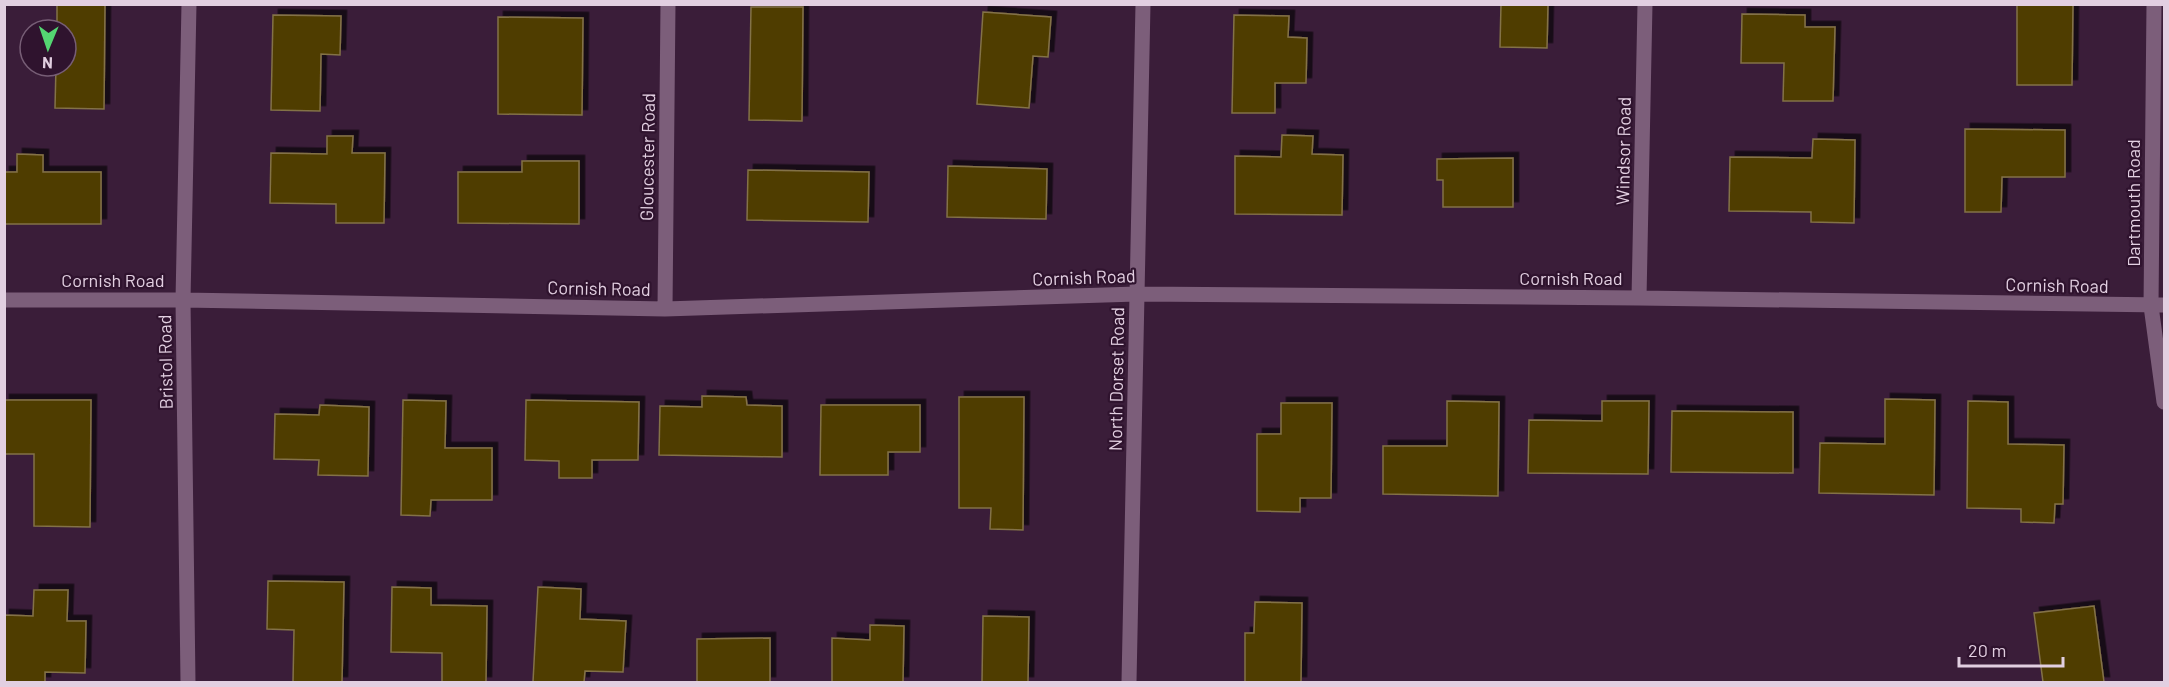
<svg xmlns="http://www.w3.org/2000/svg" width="2169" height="687" font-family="Barlow,sans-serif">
	<defs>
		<filter id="shadow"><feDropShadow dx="5.5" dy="-5.5" stdDeviation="0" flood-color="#0009"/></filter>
	</defs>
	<rect width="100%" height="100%" fill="#3a1d39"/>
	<!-- building -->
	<path fill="#4f3c00" stroke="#837247" stroke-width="1.5" filter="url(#shadow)" d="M 57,4 L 105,4 L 104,109 L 55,108 L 56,66 L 66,66 L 66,30 L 57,30 Z
		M 1501,4 L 1548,4 L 1547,48 L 1500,47 Z
		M 2017,4 L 2073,4 L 2072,85 L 2017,85 Z
		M 751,7 L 803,7 L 802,121 L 749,120 Z
		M 983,12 L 1051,17 L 1048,57 L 1033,56 L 1029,108 L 977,104 Z
		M 1742,14 L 1805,15 L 1805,27 L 1835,27 L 1833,101 L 1783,101 L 1784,63 L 1741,63 Z
		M 273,15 L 341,16 L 340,55 L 321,54 L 320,111 L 271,110 Z
		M 1234,15 L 1289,16 L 1288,37 L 1307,38 L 1306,83 L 1275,83 L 1275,113 L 1232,113 Z
		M 498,17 L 583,18 L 582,115 L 498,114 Z
		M 1965,129 L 2065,130 L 2065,177 L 2002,177 L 2001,212 L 1965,212 Z
		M 1282,135 L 1313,136 L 1312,154 L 1343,155 L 1342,215 L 1235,214 L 1235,156 L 1281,157 Z
		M 327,136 L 353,136 L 352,153 L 385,153 L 384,223 L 336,223 L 336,204 L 270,203 L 271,153 L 327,154 Z
		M 1813,139 L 1855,140 L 1854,223 L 1811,222 L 1811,212 L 1729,211 L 1730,157 L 1812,158 Z
		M 17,154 L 43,155 L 43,172 L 101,172 L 101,224 L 4,224 L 4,172 L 17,172 Z
		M 1513,158 L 1513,207 L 1443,207 L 1443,180 L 1437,180 L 1437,159 Z
		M 522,161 L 579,161 L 579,224 L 458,223 L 458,172 L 522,172 Z
		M 948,166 L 1047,169 L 1046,219 L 947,217 Z
		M 748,170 L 869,172 L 868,222 L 747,220 Z
		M 702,396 L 746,397 L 747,405 L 782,406 L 782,457 L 659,455 L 660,406 L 702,407 Z
		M 959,397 L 1024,397 L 1023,530 L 990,529 L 991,508 L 959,508 Z
		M 1885,399 L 1935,400 L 1934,495 L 1819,493 L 1820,443 L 1885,444 Z
		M 4,400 L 91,400 L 90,527 L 34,526 L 34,454 L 4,454 Z
		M 403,400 L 446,401 L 445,448 L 492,448 L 492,500 L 431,500 L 430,516 L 401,515 Z
		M 526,400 L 639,402 L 638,460 L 592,460 L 592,478 L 559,478 L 559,461 L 525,460 Z
		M 1447,401 L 1499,402 L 1498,496 L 1383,494 L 1383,446 L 1447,446 Z
		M 1602,401 L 1649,401 L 1648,474 L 1528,473 L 1529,420 L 1602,421 Z
		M 1968,401 L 2008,402 L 2008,444 L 2064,445 L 2063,504 L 2055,504 L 2054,523 L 2021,522 L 2021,509 L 1967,508 Z
		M 1281,403 L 1332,403 L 1331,498 L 1300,498 L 1300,512 L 1257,511 L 1257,434 L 1281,434 Z
		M 320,405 L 369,407 L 368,476 L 318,475 L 319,460 L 274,459 L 275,414 L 319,415 Z
		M 821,405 L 920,405 L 920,452 L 888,452 L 888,475 L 820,475 Z
		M 1672,411 L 1793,412 L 1793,473 L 1671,472 Z
		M 268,581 L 344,582 L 342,682 L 293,682 L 294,630 L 267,629 Z
		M 392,587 L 431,588 L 431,605 L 487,606 L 486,682 L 442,682 L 442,653 L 391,652 Z
		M 538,587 L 581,589 L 580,619 L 626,621 L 623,672 L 585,671 L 584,682 L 533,682 Z
		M 34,590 L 68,590 L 67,621 L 86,621 L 85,673 L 45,672 L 45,682 L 4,682 L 4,615 L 33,616 Z
		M 1255,602 L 1302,603 L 1301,682 L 1245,682 L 1245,633 L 1254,633 Z
		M 2094,606 L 2104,682 L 2043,682 L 2034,613 Z
		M 983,616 L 1029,617 L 1028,682 L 982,682 Z
		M 870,625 L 904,626 L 903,682 L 832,682 L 832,638 L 870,640 Z
		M 770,638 L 770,682 L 697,682 L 697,639 Z"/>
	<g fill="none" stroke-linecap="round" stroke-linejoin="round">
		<!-- minor -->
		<path stroke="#7c5e7a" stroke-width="15" d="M 2154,4 L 2151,306 L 2164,402
			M 1639,298 L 1645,4
			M 4,300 L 183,300 L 665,309 L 1137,294 L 1639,298 L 2164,305
			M 665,309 L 668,4
			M 188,682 L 183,300 L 189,4
			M 1129,682 L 1143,4"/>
	</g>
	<g text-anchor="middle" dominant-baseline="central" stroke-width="4.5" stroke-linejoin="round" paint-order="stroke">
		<!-- street labels -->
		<g font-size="18" fill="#e2cfe1" stroke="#2f132e">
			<text transform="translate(1623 151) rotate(-89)">Windsor Road</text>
			<text transform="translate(647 157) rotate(-89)">Gloucester Road</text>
			<text transform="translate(2133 203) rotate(-90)">Dartmouth Road</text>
			<text transform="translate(1084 277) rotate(-2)">Cornish Road</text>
			<text x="1571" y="278">Cornish Road</text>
			<text x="113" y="280">Cornish Road</text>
			<text transform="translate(2057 285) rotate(1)">Cornish Road</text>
			<text transform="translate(599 288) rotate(1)">Cornish Road</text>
			<text transform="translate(165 362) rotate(-91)">Bristol Road</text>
			<text transform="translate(1116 379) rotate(-89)">North Dorset Road</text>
		</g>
	</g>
	<!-- border -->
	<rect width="2169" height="687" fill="none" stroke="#e2cfe1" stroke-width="12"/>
	<!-- north arrow -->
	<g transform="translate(48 48) rotate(182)"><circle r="28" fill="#2f132e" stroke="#775e76" stroke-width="1.5"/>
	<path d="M0-4.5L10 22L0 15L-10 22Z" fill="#54d672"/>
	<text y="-9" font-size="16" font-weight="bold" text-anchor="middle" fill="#e2cfe1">N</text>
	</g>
	<!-- scale -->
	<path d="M1959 657v9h104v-9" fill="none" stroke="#e2cfe1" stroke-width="3"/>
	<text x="1968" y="657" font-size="18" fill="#e2cfe1" stroke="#2f132e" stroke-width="4.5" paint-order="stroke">20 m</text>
</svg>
